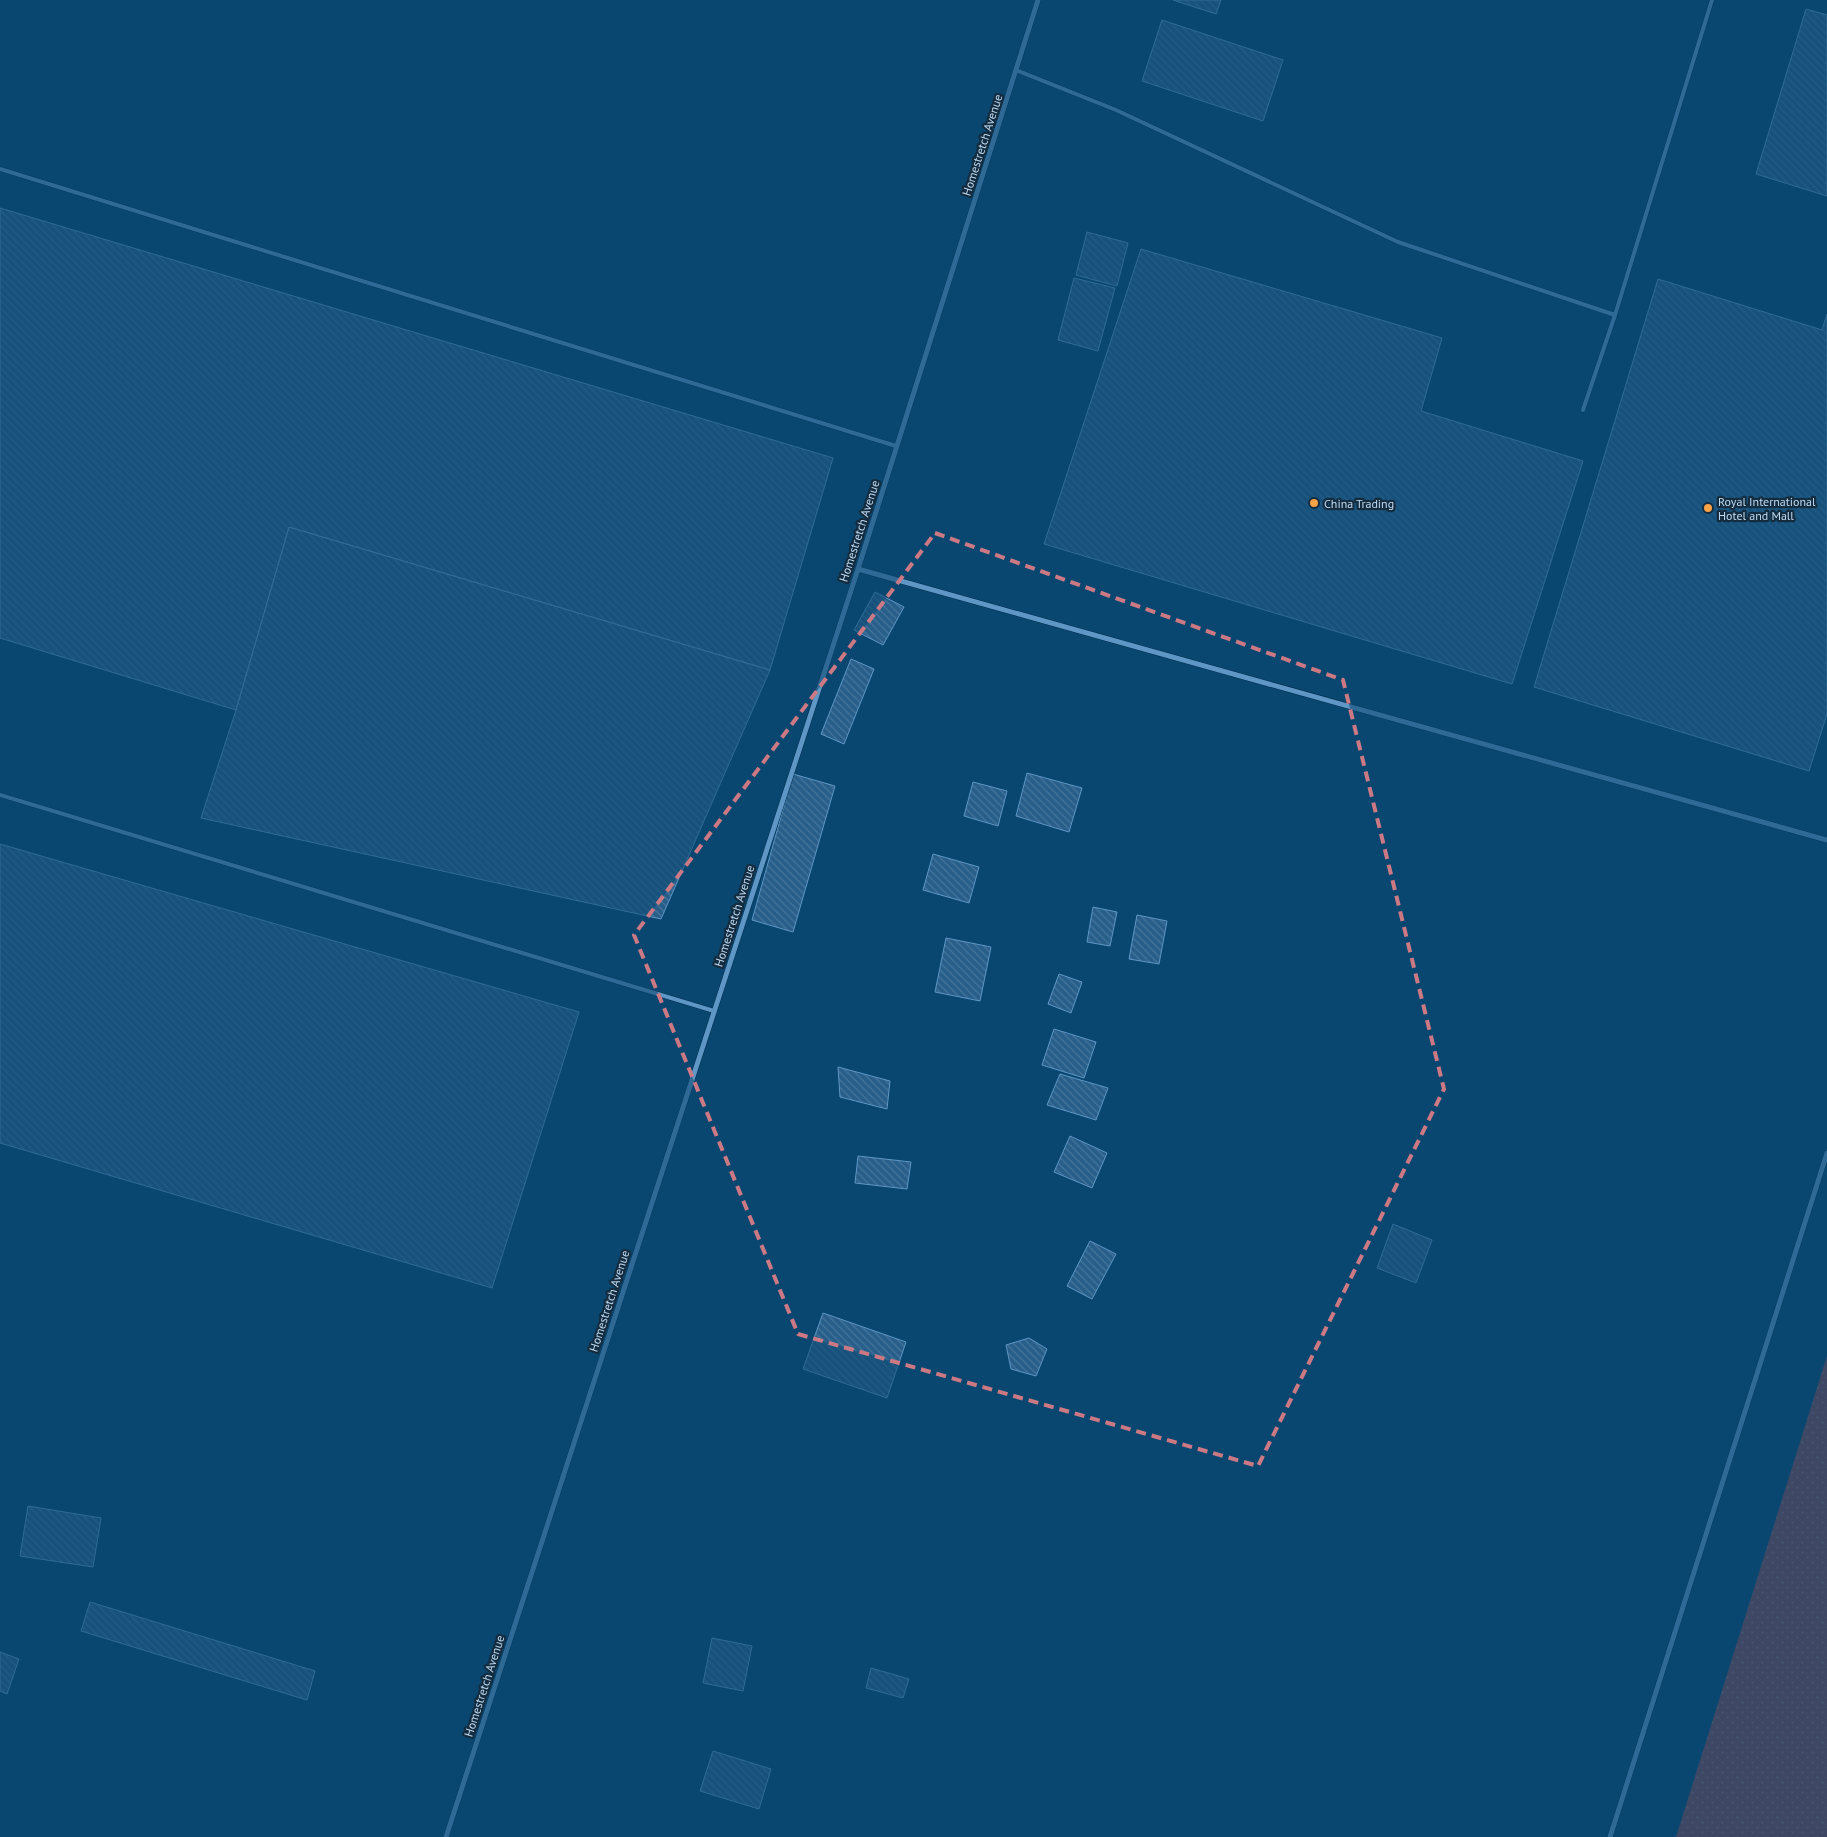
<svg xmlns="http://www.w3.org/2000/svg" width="1827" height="1837" font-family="'PT Sans',sans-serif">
	<defs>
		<pattern id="grass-dots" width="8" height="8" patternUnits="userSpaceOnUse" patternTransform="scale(1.25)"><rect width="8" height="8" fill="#7f4b57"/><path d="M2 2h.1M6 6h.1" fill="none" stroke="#8f6470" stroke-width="1.8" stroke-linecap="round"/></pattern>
		<pattern id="building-back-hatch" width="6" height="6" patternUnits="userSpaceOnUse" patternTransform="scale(1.25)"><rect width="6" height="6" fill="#275f8a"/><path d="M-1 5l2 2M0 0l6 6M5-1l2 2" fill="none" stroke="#45759b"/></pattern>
	</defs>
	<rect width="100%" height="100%" fill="#094771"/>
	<!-- grass -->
	<path fill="url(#grass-dots)" d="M 1827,1356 L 1827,1837 L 1676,1837 Z"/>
	<!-- building -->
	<path fill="url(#building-back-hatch)" stroke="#5f96c5" d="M 1173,0 L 1221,0 L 1216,14 Z
		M 1806,9 L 1827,15 L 1827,196 L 1756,174 Z
		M 1162,20 L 1283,60 L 1263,121 L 1142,81 Z
		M 0,208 L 833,458 L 770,670 L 289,527 L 236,710 L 0,638 Z
		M 1087,232 L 1128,243 L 1117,286 L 1076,275 Z
		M 1141,249 L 1442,338 L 1421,411 L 1583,461 L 1512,684 L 1044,544 Z
		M 1074,278 L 1115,288 L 1098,351 L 1058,340 Z
		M 1658,279 L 1822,330 L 1827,314 L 1827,714 L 1809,771 L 1534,687 Z
		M 289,527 L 770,670 L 661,919 L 201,818 L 236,710 Z
		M 875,592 L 904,607 L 883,645 L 854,630 Z
		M 851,659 L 874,669 L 844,744 L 821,734 Z
		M 1027,773 L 1082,788 L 1069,832 L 1016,816 Z
		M 793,774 L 835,786 L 793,932 L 752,920 Z
		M 973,782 L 1007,791 L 998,826 L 964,816 Z
		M 0,844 L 579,1012 L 492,1288 L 0,1143 Z
		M 933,854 L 979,867 L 969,903 L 923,890 Z
		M 1093,907 L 1117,912 L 1110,946 L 1087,942 Z
		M 1137,915 L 1167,921 L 1159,964 L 1129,959 Z
		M 946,938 L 991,947 L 980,1001 L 935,992 Z
		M 1059,974 L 1082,982 L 1071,1013 L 1048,1004 Z
		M 1054,1029 L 1096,1042 L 1084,1078 L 1042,1065 Z
		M 838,1067 L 890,1081 L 887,1109 L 840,1097 Z
		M 1060,1074 L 1108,1088 L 1096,1120 L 1047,1105 Z
		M 1070,1136 L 1107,1153 L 1092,1188 L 1054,1172 Z
		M 858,1156 L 911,1162 L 907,1189 L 855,1183 Z
		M 1393,1224 L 1432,1240 L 1416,1283 L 1377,1268 Z
		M 1090,1241 L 1116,1254 L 1092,1299 L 1067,1286 Z
		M 823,1313 L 906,1342 L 887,1398 L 803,1369 Z
		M 1029,1338 L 1047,1349 L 1036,1376 L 1011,1369 L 1006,1345 Z
		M 28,1506 L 101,1518 L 93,1567 L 20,1556 Z
		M 90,1602 L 315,1671 L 307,1700 L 81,1631 Z
		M 712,1638 L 752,1646 L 743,1691 L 703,1683 Z
		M 0,1652 L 19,1659 L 7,1694 L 0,1691 Z
		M 871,1668 L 909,1679 L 903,1698 L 866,1688 Z
		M 713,1751 L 771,1769 L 759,1809 L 700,1791 Z"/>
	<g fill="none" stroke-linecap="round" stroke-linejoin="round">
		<!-- service casing -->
		<g stroke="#002c4b" stroke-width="5">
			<path id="service" d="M 1016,70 L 1116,110 L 1398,242 L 1615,315
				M 0,169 L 896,446
				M 1583,410 L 1615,315 L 1712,0
				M 0,795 L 714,1011"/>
		</g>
		<!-- minor casing -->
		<g stroke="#002c4b" stroke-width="6">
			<path id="minor" d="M 858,569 L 1827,840
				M 446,1837 L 858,569 L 1038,0
				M 1610,1837 L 1827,1153"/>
		</g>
		<!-- service -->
		<use href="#service" stroke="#5e96c5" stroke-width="4"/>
		<!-- minor -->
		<use href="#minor" stroke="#5e96c5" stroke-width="5"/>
	</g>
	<!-- marked area -->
	<path d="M0 0H1827V1837H0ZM 935,533 L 1343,680 L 1444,1089 L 1258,1466 L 798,1334 L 634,935 Z" fill="#094771" fill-opacity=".55" fill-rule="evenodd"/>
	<path fill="none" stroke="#cc7984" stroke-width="4" stroke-dasharray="10 6" stroke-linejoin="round" d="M 935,533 L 1343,680 L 1444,1089 L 1258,1466 L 798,1334 L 634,935 Z"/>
	<!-- markers -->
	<g fill="#f6a246" stroke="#152c3f" stroke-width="2">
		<circle cx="1314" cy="503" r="5"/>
		<circle cx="1708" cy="508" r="5"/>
	</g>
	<g text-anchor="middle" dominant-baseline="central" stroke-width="4.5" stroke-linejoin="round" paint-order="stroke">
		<!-- street labels -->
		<g font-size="12" fill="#bfdbf4" stroke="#152c3f">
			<text transform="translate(982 145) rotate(-72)">Homestretch Avenue</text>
			<text transform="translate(859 531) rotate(-72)">Homestretch Avenue</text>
			<text transform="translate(734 916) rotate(-72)">Homestretch Avenue</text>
			<text transform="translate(609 1301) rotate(-72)">Homestretch Avenue</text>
			<text transform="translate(484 1686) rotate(-72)">Homestretch Avenue</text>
		</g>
		<!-- poi labels -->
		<g font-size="12" fill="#bfdbf4" stroke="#152c3f" text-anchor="start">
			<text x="1718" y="501">Royal International<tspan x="1718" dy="14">Hotel and Mall</tspan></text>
			<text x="1324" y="503">China Trading</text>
		</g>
	</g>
</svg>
